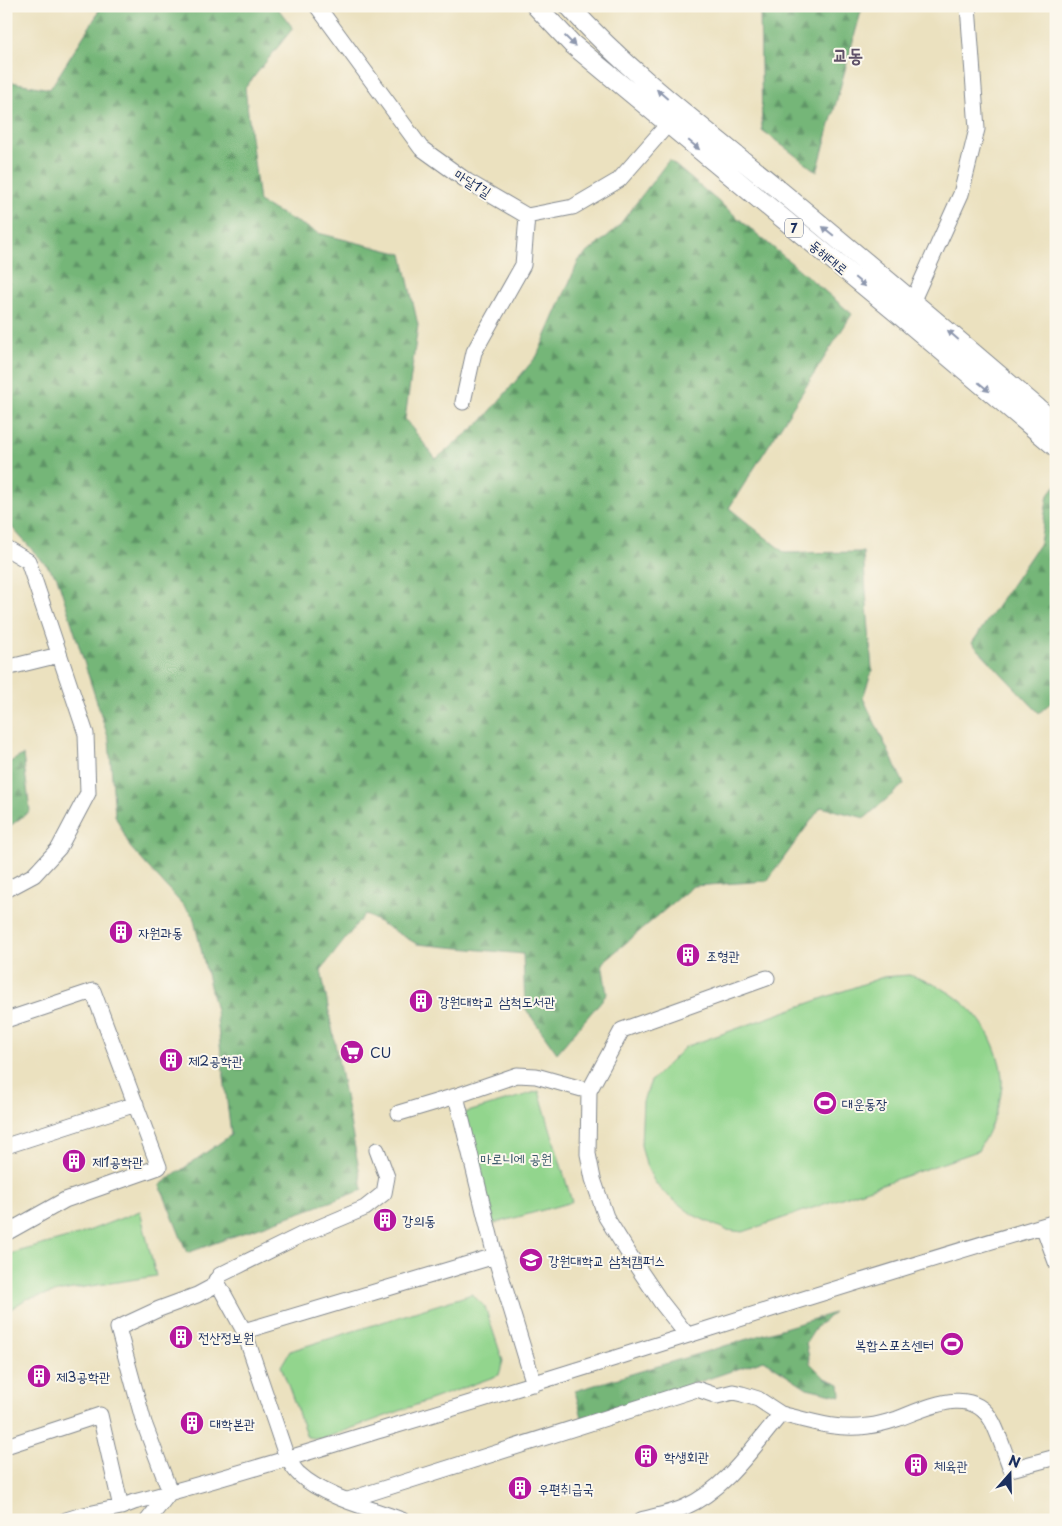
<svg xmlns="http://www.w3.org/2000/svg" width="1062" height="1526" font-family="'Playpen Sans','Poor Story',sans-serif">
	<defs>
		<pattern id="forest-firs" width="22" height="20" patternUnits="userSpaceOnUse" patternTransform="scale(1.25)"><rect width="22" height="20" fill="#75b678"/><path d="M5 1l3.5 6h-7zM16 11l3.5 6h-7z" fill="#5f9466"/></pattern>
	</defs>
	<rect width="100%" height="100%" fill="#fbf7ec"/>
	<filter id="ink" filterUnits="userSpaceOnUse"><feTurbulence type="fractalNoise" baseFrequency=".02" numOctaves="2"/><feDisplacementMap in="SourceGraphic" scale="10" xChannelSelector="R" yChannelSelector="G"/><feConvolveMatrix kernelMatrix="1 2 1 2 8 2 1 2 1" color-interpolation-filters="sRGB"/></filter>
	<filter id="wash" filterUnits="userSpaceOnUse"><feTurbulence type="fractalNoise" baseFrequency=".0096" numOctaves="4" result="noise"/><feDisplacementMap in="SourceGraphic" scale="20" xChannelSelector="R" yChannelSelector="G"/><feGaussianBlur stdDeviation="1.12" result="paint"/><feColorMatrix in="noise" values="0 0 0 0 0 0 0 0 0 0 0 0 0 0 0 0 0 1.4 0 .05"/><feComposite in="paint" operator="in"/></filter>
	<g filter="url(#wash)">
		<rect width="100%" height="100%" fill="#ebe1bf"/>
		<!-- green -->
		<path fill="#92d58d" stroke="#568276" d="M 909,975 C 947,986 979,1008 994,1046 C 999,1059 1003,1072 1002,1086 C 1000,1109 989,1131 978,1151 L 743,1232 L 726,1230 L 693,1215 L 662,1191 L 654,1181 L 646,1165 L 641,1145 L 643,1101 L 651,1081 L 685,1047 L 883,977 Z
			M 539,1091 L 572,1202 L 493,1224 L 461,1114 Z
			M 140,1211 L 156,1276 L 72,1289 L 26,1299 L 6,1312 L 6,1255 L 78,1235 Z
			M 472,1294 L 485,1307 L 503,1361 L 499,1375 L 322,1439 L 307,1437 L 281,1366 L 290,1351 Z"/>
		<!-- forest -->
		<path fill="url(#forest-firs)" stroke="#48726b" d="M 100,6 L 276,6 L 293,28 L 245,88 L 259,202 L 318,233 L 402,254 L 418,325 L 405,419 L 436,459 L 482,421 L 537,356 L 579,260 L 617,228 L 669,160 L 852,314 L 729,508 L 785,553 L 863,552 L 872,670 L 863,698 L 904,784 L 865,818 L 821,807 L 767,881 L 693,886 L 602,963 L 607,994 L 557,1053 L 525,1008 L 523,954 L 417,944 L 365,914 L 321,970 L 363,1190 L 187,1253 L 160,1185 L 231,1135 L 216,1011 L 193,916 L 130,847 L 115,815 L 109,740 L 57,577 L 6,521 L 6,81 L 50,89 L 97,15 Z
			M 760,6 L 878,6 L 862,8 L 817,172 L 762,130 Z
			M 1056,485 L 1056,698 L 1039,713 L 972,643 L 1040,543 L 1048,495 Z
			M 23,755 L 30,811 L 6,829 L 6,764 Z
			M 834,1313 L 817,1326 L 806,1343 L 810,1363 L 825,1378 L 840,1384 L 841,1396 L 807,1388 L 764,1360 L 583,1421 L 575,1391 Z"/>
	</g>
	<g filter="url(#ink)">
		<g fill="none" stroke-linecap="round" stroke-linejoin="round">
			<!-- minor casing -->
			<g stroke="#83888e" stroke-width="17">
				<path id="minor" d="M 317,6 L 421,148 L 467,181 L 527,216 L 573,207 L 619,180 L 668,124
					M 913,300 L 961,194 L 977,129 L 968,6
					M 463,402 L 474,352 L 523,265 L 527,216
					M 6,548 L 28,561 L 86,734 L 88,793 L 59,848 L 34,875 L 6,890
					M 6,668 L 59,655
					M 6,1020 L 93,991 L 159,1167 L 65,1200 L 6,1233
					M 399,1113 L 456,1096
					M 6,1146 L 136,1104
					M 1043,1226 L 1056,1262
					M 216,1280 L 244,1331
					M 687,1335 L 661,1302 L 634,1262 L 606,1217 L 593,1179 L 588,1154 L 589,1091 L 622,1030 L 767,978
					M 534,1384 L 495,1256 L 456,1096 L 517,1075 L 536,1076 L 589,1091
					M 6,1446 L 100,1415 L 121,1507
					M 170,1492 L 144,1423 L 118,1328 L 159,1309 L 197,1295 L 212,1287 L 220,1275 L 301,1235 L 365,1208 L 384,1193 L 387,1177 L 377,1150
					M 348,1500 L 697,1389 L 717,1396 L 733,1392 L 742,1394 L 758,1399 L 781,1414
					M 79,1516 L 121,1507 L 134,1502 C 221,1480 308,1452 394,1426 C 615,1360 834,1287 1056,1222
					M 66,1520 L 79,1516 L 90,1517
					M 148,1520 L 170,1492
					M 402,1520 C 372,1509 322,1496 299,1474 C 294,1470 291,1463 287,1458 L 244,1331 L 495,1256
					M 641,1520 C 656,1516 672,1513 685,1507 C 726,1489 753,1447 781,1414 C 809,1421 838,1431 868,1426 C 877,1425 888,1422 897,1419 C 927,1408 973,1383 993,1423 C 1000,1437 1005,1454 1011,1469 L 1056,1457"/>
			</g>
			<!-- major casing -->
			<g stroke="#83888e" stroke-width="21">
				<path id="major" d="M 536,6 L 572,44 L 902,317 L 1056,447
					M 569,6 C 631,75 707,131 779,190 C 872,267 964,345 1056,424"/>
			</g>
			<!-- minor -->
			<use href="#minor" stroke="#fff" stroke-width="15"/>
			<!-- major -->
			<use href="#major" stroke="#fff" stroke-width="19"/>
		</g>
		<!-- one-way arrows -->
		<defs><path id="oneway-solid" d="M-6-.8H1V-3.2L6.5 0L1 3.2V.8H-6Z" transform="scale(1.25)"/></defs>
		<g fill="#8d97ae">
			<use href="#oneway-solid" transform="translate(570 41) rotate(44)"/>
			<use href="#oneway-solid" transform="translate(662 94) rotate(-139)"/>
			<use href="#oneway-solid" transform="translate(694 145) rotate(40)"/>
			<use href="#oneway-solid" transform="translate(828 231) rotate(-141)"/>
			<use href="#oneway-solid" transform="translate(860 282) rotate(40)"/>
			<use href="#oneway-solid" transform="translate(953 335) rotate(-139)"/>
			<use href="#oneway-solid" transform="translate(984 387) rotate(40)"/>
		</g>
	</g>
	<!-- icons -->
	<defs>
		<g id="building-disc" transform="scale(1.25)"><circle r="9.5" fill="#b5179e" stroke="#fbf7ec"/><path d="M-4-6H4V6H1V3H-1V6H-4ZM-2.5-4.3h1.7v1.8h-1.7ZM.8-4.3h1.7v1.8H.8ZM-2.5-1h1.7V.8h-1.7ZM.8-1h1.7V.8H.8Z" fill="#fff"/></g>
		<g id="supermarket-disc" transform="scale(1.25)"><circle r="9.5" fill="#b5179e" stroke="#fbf7ec"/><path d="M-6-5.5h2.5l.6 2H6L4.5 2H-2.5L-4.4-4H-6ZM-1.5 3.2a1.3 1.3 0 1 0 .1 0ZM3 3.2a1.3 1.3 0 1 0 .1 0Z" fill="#fff"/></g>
		<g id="stadium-disc" transform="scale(1.25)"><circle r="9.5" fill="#b5179e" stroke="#fbf7ec"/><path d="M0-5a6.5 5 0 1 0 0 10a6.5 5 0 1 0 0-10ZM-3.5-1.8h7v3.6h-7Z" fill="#fff"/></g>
		<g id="university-disc" transform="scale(1.25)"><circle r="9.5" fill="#b5179e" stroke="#fbf7ec"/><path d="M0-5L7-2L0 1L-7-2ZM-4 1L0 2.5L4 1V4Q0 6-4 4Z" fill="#fff"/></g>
	</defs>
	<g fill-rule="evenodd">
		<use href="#building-disc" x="121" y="932"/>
		<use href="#building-disc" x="688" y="955"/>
		<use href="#building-disc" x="421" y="1001"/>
		<use href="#supermarket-disc" x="352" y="1052"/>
		<use href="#building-disc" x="171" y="1060"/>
		<use href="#stadium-disc" x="825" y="1103"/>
		<use href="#building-disc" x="74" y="1161"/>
		<use href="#building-disc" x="385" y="1220"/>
		<use href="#university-disc" x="531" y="1260"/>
		<use href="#building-disc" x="181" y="1337"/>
		<use href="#stadium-disc" x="952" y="1344"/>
		<use href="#building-disc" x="39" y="1376"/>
		<use href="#building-disc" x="192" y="1423"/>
		<use href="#building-disc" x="646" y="1456"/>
		<use href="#building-disc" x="916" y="1465"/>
		<use href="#building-disc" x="520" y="1488"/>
	</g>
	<g text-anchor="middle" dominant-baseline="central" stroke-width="4" stroke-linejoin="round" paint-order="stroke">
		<!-- shield labels -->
		<rect fill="#fbf7ec" stroke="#5e6b89" stroke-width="1" x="785" y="218.5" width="18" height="19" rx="4"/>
		<g font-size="12" font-weight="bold" fill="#1b2f5e">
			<text x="794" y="228">7</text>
		</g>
		<!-- street labels -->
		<g font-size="14" fill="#1b2f5e" stroke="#fbf7ec">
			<text transform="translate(473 183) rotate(32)">마달1길</text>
			<text transform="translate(829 257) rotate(40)">동해대로</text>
		</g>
		<!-- poi labels -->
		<g font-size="14" fill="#1b2f5e" stroke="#fbf7ec" text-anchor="start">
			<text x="138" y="932">자원과동</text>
			<text x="706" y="955">조형관</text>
			<text x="438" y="1001">강원대학교 삼척도서관</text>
			<text x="370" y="1052">CU</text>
			<text x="188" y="1060">제2공학관</text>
			<text x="842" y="1103">대운동장</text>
			<text x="92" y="1161">제1공학관</text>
			<text x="402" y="1220">강의동</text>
			<text x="548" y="1260">강원대학교 삼척캠퍼스</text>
			<text x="198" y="1337">전산정보원</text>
			<text x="934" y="1344" text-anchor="end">복합스포츠센터</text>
			<text x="56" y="1376">제3공학관</text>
			<text x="210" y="1423">대학본관</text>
			<text x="664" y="1456">학생회관</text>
			<text x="934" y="1465">체육관</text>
			<text x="538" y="1488">우편취급국</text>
		</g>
		<!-- park labels -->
		<g font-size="14" fill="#39586a" stroke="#fbf7ec">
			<text x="516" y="1158">마로니에 공원</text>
		</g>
		<!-- district labels -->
		<g font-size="19" font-weight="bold" fill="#605269" stroke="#fbf7ec">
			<text x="848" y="54">교동</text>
		</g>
	</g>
	<!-- margin -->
	<rect width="1062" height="1526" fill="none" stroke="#fbf7ec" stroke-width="25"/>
	<!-- north arrow -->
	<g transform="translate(1010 1474) rotate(20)" stroke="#fbf7ec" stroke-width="4" paint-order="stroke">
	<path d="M0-4L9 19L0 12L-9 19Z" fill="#1b2f5e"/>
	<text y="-8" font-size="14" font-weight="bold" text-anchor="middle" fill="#1b2f5e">N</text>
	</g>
</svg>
